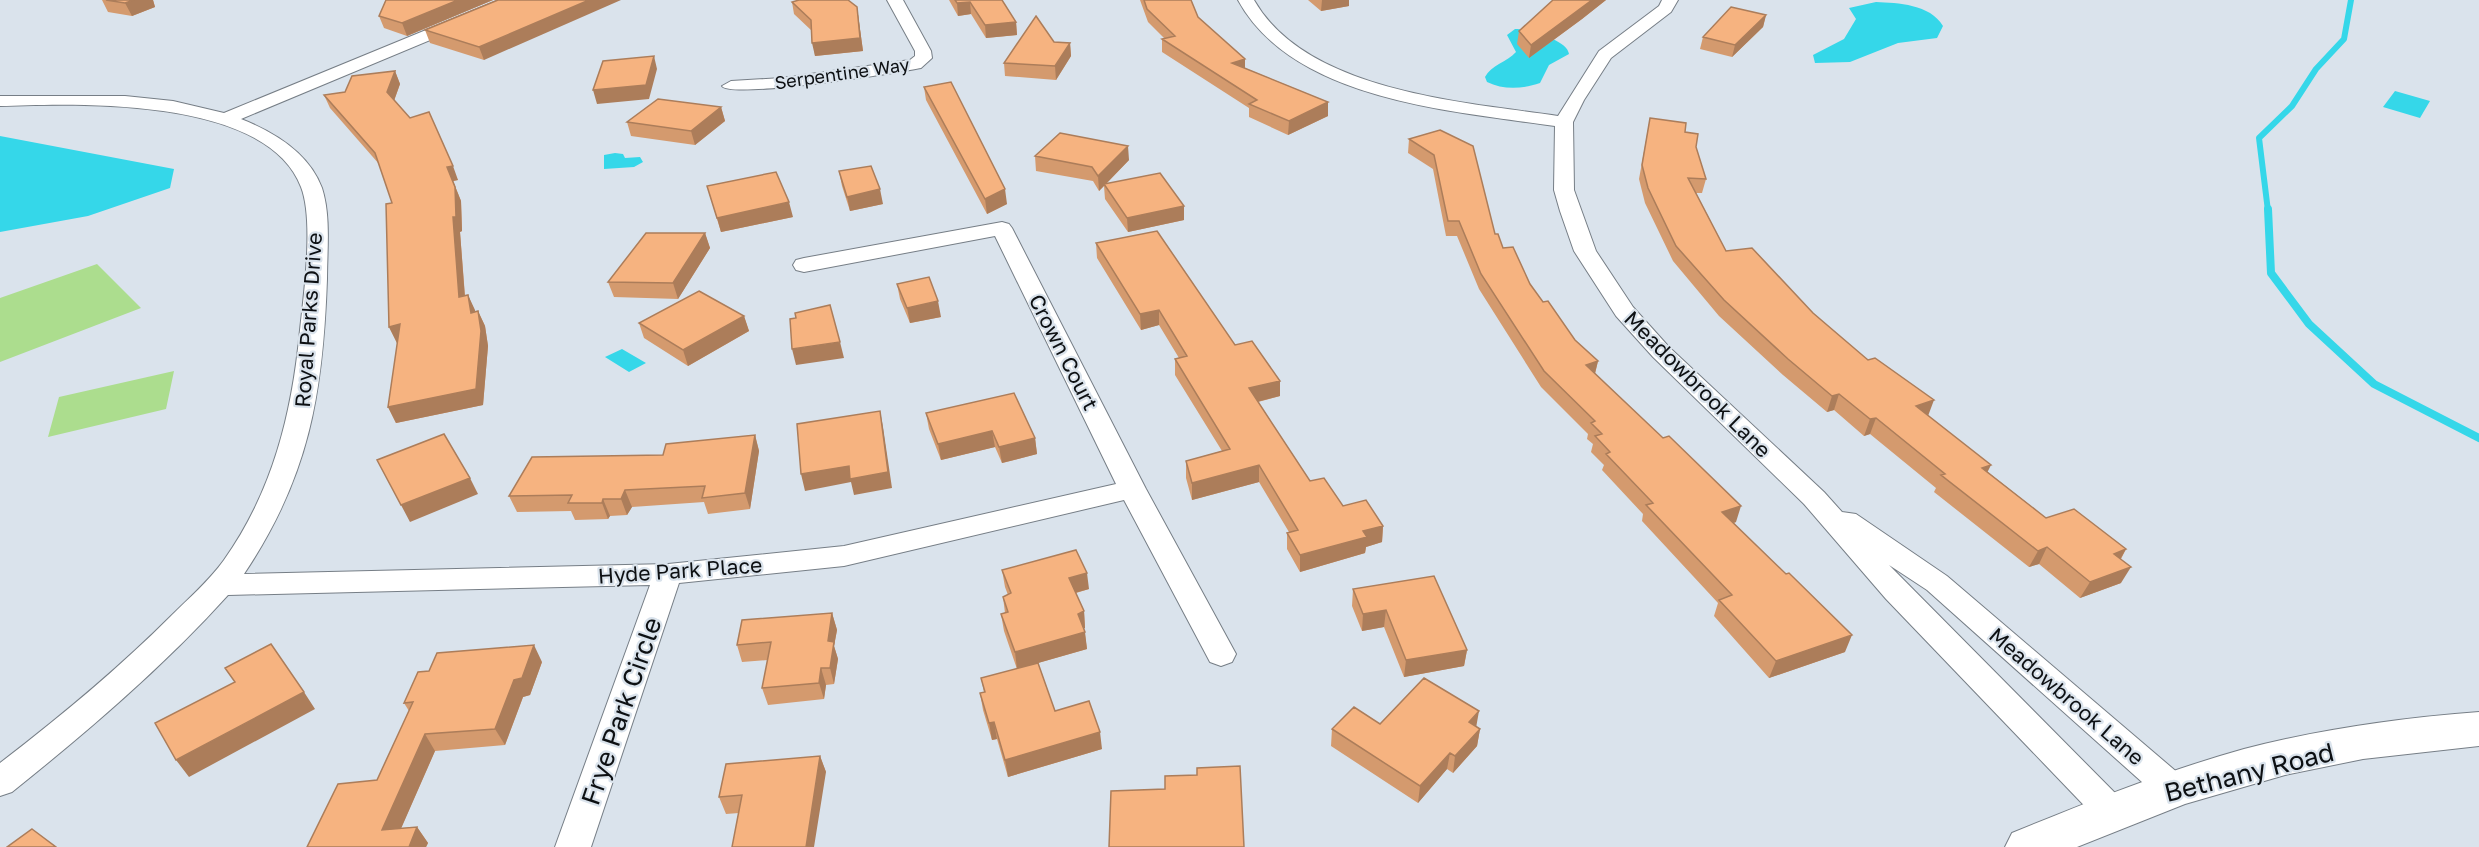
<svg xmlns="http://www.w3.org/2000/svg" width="2479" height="847" font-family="'Golos Text',sans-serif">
	<rect width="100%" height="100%" fill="#dae3ec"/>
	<!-- green -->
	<path fill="#acdd8e" d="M 97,264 L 141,308 L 0,362 L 0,298 Z
		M 174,371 L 166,409 L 48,437 L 59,397 Z"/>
	<!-- water -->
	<path fill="#35d7e9" d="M 1876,2 C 1898,3 1930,4 1943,26 L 1937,38 L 1898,43 L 1850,62 L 1815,63 L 1813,55 L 1844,39 L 1856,19 L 1849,8 Z
		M 1515,29 C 1528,29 1568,40 1569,54 L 1549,65 L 1540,83 C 1523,89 1503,90 1487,82 L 1485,77 C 1491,65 1507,62 1516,52 L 1507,35 Z
		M 2395,91 L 2430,101 L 2420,118 L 2383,107 Z
		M 0,136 L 174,169 L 170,188 L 88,216 L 0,232 Z
		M 615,153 L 623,154 L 625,158 L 640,157 L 643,162 L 634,167 L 604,169 L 604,155 Z
		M 622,349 L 646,363 L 629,372 L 605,357 Z"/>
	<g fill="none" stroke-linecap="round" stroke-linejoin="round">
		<!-- stream-far1 -->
		<path stroke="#35d7e9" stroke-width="6" d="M 2268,211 L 2259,138 L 2292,106 L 2316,69 L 2344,39 L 2351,0"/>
		<!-- stream -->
		<path stroke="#35d7e9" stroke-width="8" d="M 2268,209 L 2271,273 L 2309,324 L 2374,384 L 2479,438"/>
		<!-- minor casing -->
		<g stroke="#767e86" stroke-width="2">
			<path id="minor" d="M 499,0 L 521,0 L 519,3 L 241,119 C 274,132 309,153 322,188 C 331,216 327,250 327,279 C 323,394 309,477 244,574 L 668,564 L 844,546 L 1116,484 L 995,236 L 804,272 L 796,270 L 793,265 L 796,260 L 804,258 L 1002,222 L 1009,224 L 1012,228 L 1146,489 L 1236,654 L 1232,662 L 1221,666 L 1210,662 L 1124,500 L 844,566 L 679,583 L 591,847 L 555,847 L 650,585 L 228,595 C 162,668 88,731 12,792 L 0,796 L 0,763 C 60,717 118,669 171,616 C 189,598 209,581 224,560 C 273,491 292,413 300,330 C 304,293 314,220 301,187 C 267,97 79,103 0,106 L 0,96 L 125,96 L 173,101 L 224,113 Z
				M 887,0 L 903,0 L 931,51 L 932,58 L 921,68 C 897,73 731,99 722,86 L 731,81 L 782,78 L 910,60 L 915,56 L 915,51 Z
				M 1238,0 L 1254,0 C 1306,92 1464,102 1558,116 L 1599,51 L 1659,6 L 1662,0 L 1678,0 L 1671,12 L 1611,58 L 1584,100 L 1573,122 L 1574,190 L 1596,251 L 1633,307 L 1669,347 L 1824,492 L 1842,512 L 1856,514 L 1947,576 L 2185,779 L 2190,789 L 2185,799 L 2173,803 L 2161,799 L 1927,590 L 1889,565 L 2124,802 L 2129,812 L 2124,822 L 2112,827 L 2100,822 L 1886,599 L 1804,504 L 1653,357 L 1616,316 L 1574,251 L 1560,211 L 1554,190 L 1555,126 C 1453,111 1293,101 1238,0 Z"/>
		</g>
		<!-- secondary casing -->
		<g stroke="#767e86" stroke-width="2">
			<path id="secondary" d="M 2479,712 L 2479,746 L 2363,759 L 2285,775 L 2185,804 L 2077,847 L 2005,847 L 2012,833 C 2088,802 2165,771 2244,749 C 2321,729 2400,718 2479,712 Z"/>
		</g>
		<!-- minor -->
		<use href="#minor" fill="#fff" fill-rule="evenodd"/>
		<!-- secondary -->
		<use href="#secondary" fill="#fff" fill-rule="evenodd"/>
	</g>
	<!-- wall -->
	<path fill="#d49a6e" d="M 102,0 L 153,0 L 155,7 L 132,16 L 108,12 Z
		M 386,0 L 493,0 L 407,36 L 384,28 L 379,16 Z
		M 498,0 L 484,60 L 430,43 L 425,30 Z
		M 949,0 L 1002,0 L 1016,22 L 1017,35 L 986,38 L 971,14 L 958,16 Z
		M 1140,0 L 1191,0 L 1198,17 L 1245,59 L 1245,68 L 1328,102 L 1328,116 L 1288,135 L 1249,117 L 1249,108 L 1162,52 L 1162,39 L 1164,38 L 1148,22 Z
		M 1308,0 L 1349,0 L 1349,6 L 1321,11 Z
		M 1553,0 L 1606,0 L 1582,19 L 1529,58 L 1517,44 L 1519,31 Z
		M 792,2 L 857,7 L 863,51 L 815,56 L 812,31 L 794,14 Z
		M 1766,15 L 1763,27 L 1732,57 L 1700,49 L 1703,37 Z
		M 1054,42 L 1070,43 L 1071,56 L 1056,80 L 1005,76 L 1004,63 Z
		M 395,71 L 400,84 L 394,101 L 458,180 L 453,181 L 461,201 L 462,231 L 460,232 L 465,296 L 468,295 L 475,312 L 478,311 L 485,326 L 488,346 L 483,405 L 396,423 L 388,407 L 398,342 L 397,343 L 389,327 L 392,203 L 379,164 L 330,108 L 324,95 L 345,92 Z
		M 924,87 L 1007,204 L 987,214 L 926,100 Z
		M 721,107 L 725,121 L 695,145 L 631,136 L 627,122 Z
		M 1650,118 L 1685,132 L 1696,147 L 1706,179 L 1702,193 L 1696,193 L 1726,251 L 1813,313 L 1928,416 L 1988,472 L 2046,518 L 2126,549 L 2121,559 L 2121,583 L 2080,598 L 2039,564 L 2029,567 L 1934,492 L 1936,488 L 1870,434 L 1864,436 L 1834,410 L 1827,412 L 1783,375 L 1719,316 L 1673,261 L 1645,203 L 1639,179 Z
		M 1440,130 L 1495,234 L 1503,248 L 1543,302 L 1575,340 L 1598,361 L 1595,374 L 1736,522 L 1734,523 L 1845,652 L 1769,678 L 1714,616 L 1718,603 L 1642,521 L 1643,514 L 1602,470 L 1604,465 L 1591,452 L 1593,444 L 1587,439 L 1588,434 L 1541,387 L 1479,289 L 1457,236 L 1446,236 L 1433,169 L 1408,153 L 1409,139 Z
		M 1035,156 L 1129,160 L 1106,184 L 1184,206 L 1184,220 L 1128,232 L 1105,199 L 1104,186 L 1099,191 L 1093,181 L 1036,171 Z
		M 839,171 L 883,204 L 850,211 L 842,186 Z
		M 707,186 L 793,217 L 721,232 Z
		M 705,233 L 710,248 L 678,299 L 614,297 L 608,282 Z
		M 1096,243 L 1235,345 L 1280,381 L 1280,396 L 1258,402 L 1310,481 L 1343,506 L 1383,526 L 1382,542 L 1366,547 L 1365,553 L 1300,572 L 1287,549 L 1287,533 L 1289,532 L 1259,482 L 1192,500 L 1186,478 L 1186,461 L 1222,451 L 1175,375 L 1175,359 L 1179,358 L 1159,325 L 1141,330 L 1097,258 Z
		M 897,284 L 941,317 L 910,323 L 900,299 Z
		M 744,316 L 749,331 L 688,366 L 644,338 L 639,323 Z
		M 926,413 L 1035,438 L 1037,454 L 1002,463 L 995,447 L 941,460 L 929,429 Z
		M 755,435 L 759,451 L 750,509 L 708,514 L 704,502 L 632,507 L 627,515 L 610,516 L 608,519 L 575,520 L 571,511 L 517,512 L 509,496 L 663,455 Z
		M 1002,570 L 1089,589 L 1076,593 L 1084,611 L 1085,628 L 1084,628 L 1087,649 L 1038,663 L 1055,711 L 1102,749 L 1008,777 L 997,739 L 992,740 L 983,710 L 980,693 L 984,692 L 981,678 L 1017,669 L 1004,631 L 1001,614 L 1005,613 L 1003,597 L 1008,595 L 1005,587 Z
		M 1353,589 L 1467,650 L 1464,666 L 1404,677 L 1384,627 L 1362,631 L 1352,606 Z
		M 832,613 L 837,630 L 834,646 L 838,659 L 834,684 L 826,685 L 824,699 L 768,705 L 762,688 L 768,660 L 742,662 L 737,645 Z
		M 542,662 L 530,695 L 523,697 L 505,745 L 435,751 L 401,828 L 417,827 L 428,843 L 426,847 L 307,847 L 377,780 L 409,711 L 404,703 Z
		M 1380,724 L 1476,727 L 1480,729 L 1477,746 L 1453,773 L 1447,769 L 1418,803 L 1331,746 L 1332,729 Z
		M 820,756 L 826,772 L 739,813 L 726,814 L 719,797 Z"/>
	<!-- shaded-wall -->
	<path fill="#ac7d5a" d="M 134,0 L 153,0 L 155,7 L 132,16 L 125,3 Z
		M 458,0 L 493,0 L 407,36 L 402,23 Z
		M 589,0 L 621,0 L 484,60 L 479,47 Z
		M 1322,0 L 1349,0 L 1349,6 L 1321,11 Z
		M 1592,0 L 1606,0 L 1582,19 L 1529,58 L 1531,45 Z
		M 970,2 L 971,14 L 958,16 L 957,3 Z
		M 857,7 L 863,51 L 815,56 L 812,43 Z
		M 1766,15 L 1763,27 L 1732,57 L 1735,45 Z
		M 1016,22 L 1017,35 L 986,38 L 985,25 Z
		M 1070,43 L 1071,56 L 1056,80 L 1055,66 Z
		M 654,56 L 657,69 L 649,99 L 597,104 L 593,90 Z
		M 1245,59 L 1245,72 L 1232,63 Z
		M 395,71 L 400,84 L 392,106 L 387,92 Z
		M 1328,102 L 1328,116 L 1288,135 L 1289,121 Z
		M 721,107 L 725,121 L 695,145 L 691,131 Z
		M 1128,146 L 1129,160 L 1099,191 L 1098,176 Z
		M 453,166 L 458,180 L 453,181 L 461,201 L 462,231 L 460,232 L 466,312 L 459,297 L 447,167 Z
		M 880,189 L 883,204 L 850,211 L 847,197 Z
		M 1005,189 L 1007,204 L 987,214 L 985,199 Z
		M 789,202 L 793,217 L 721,232 L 717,218 Z
		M 1184,206 L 1184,220 L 1128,232 L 1127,218 Z
		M 705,233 L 710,248 L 678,299 L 673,283 Z
		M 468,295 L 475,310 L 477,328 L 471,313 Z
		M 938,301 L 941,317 L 910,323 L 907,308 Z
		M 1159,310 L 1159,325 L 1141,330 L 1140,314 Z
		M 478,311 L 485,326 L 488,346 L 483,405 L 396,423 L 388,407 Z
		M 744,316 L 749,331 L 688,366 L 683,350 Z
		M 400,324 L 407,340 L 397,343 L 389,327 Z
		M 840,342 L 844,358 L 796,365 L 792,349 Z
		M 1598,361 L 1594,377 L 1586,365 Z
		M 1280,381 L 1280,396 L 1249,404 L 1249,388 Z
		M 1839,394 L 1834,410 L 1827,412 L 1832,396 Z
		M 1934,400 L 1928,416 L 1916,406 Z
		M 880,411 L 883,427 L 892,488 L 854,495 L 851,482 L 805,491 L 801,474 Z
		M 1876,418 L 1870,434 L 1864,436 L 1870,419 Z
		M 992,431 L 995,447 L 941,460 L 938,444 Z
		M 755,435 L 759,451 L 750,509 L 745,493 Z
		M 1035,438 L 1037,454 L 1002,463 L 999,447 Z
		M 1259,465 L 1259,482 L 1192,500 L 1192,483 Z
		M 1991,465 L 1983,481 L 1982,468 Z
		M 470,478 L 478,494 L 410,522 L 401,505 Z
		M 625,490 L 632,507 L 627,515 L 621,499 Z
		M 603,499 L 610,516 L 608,519 L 602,503 Z
		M 1741,506 L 1736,522 L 1717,528 L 1722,512 Z
		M 1383,526 L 1382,542 L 1366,547 L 1365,553 L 1300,572 L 1300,555 L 1363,531 Z
		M 2047,547 L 2039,564 L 2029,567 L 2038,551 Z
		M 2126,549 L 2117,565 L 2114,554 Z
		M 2131,567 L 2121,583 L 2080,598 L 2090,582 Z
		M 1087,573 L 1089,589 L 1071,594 L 1069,578 Z
		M 1386,610 L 1384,627 L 1362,631 L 1363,614 Z
		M 1084,611 L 1085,628 L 1080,631 L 1078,614 Z
		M 832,613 L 837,630 L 834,646 L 838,659 L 834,684 L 830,668 L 828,641 Z
		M 1085,632 L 1087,649 L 1017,669 L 1015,652 Z
		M 1852,635 L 1845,652 L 1769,678 L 1776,661 Z
		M 534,645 L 542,662 L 530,695 L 523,697 L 505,745 L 495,729 L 514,680 Z
		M 1467,650 L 1464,666 L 1404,677 L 1406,660 Z
		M 821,668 L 826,685 L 824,699 L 819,683 Z
		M 304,692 L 315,709 L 189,777 L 176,760 Z
		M 1479,711 L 1476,728 L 1469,722 Z
		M 994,722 L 997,739 L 992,740 L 989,723 Z
		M 1480,729 L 1477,746 L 1453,773 L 1455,756 Z
		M 1100,732 L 1102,749 L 1008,777 L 1005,760 Z
		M 425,734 L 435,751 L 393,847 L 382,830 Z
		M 1450,753 L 1447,769 L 1418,803 L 1420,786 Z
		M 820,756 L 826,772 L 814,847 L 806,847 Z
		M 417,827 L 428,843 L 426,847 L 409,847 Z"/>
	<!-- building -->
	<path fill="#f6b380" stroke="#ac7d5a" stroke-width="1.5" d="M 106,0 L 134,0 L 125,3 Z
		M 386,0 L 458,0 L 402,23 L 379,16 Z
		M 498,0 L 589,0 L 479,47 L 425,30 Z
		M 799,0 L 848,0 L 857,7 L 860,38 L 812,43 L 811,20 L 792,2 Z
		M 955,0 L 1002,0 L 1016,22 L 985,25 L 970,2 L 957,3 Z
		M 1144,0 L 1191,0 L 1198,17 L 1245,59 L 1232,63 L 1328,102 L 1289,121 L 1249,104 L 1257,100 L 1162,39 L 1175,36 L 1147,9 Z
		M 1553,0 L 1592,0 L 1531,45 L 1519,31 Z
		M 1731,7 L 1766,15 L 1735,45 L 1703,37 Z
		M 1036,16 L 1054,42 L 1070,43 L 1055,66 L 1004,63 Z
		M 654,56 L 646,85 L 593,90 L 603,61 Z
		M 395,71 L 387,92 L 410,118 L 429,112 L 453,166 L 447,167 L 455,187 L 456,217 L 453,217 L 459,297 L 468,295 L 471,313 L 478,311 L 481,331 L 476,389 L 388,407 L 400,324 L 389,327 L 386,204 L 392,203 L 375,153 L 324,95 L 345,92 L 352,76 Z
		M 951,82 L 1005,189 L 985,199 L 924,87 Z
		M 658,99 L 721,107 L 691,131 L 627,122 Z
		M 1650,118 L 1686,123 L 1685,132 L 1698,134 L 1696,147 L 1706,179 L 1688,178 L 1726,251 L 1752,248 L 1813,313 L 1868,360 L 1875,358 L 1934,400 L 1916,406 L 1991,465 L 1982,468 L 2046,518 L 2074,509 L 2126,549 L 2114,554 L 2131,567 L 2090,582 L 2047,547 L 2038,551 L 1941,475 L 1945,474 L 1876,418 L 1870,419 L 1839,394 L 1832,396 L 1788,359 L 1724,300 L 1676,246 L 1648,188 L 1642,165 Z
		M 1440,130 L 1473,146 L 1495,234 L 1498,234 L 1503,248 L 1513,247 L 1530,284 L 1543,302 L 1548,301 L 1575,340 L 1598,361 L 1586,365 L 1663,438 L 1669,436 L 1741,506 L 1722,512 L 1786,574 L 1789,573 L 1852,635 L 1776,661 L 1719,600 L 1732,595 L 1646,505 L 1653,503 L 1606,454 L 1610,452 L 1595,436 L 1602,434 L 1591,423 L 1595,421 L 1544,371 L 1481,274 L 1459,221 L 1448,221 L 1434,155 L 1409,139 Z
		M 1060,133 L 1128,146 L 1098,176 L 1092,167 L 1035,156 Z
		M 871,166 L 880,189 L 847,197 L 839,171 Z
		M 776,172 L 789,202 L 717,218 L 707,186 Z
		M 1160,173 L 1184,206 L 1127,218 L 1104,184 Z
		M 1157,231 L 1235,345 L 1252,341 L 1280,381 L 1249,388 L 1310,481 L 1324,478 L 1343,506 L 1366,500 L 1383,526 L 1363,531 L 1367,537 L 1300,555 L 1287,533 L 1298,530 L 1259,465 L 1192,483 L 1186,461 L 1230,449 L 1175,359 L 1187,356 L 1159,310 L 1140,314 L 1096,243 Z
		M 646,233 L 705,233 L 673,283 L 608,282 Z
		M 929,277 L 938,301 L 907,308 L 897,284 Z
		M 699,291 L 744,316 L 683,350 L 639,323 Z
		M 830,305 L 840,342 L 792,349 L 790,319 L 796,318 L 795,313 Z
		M 1014,393 L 1035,438 L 999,447 L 992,431 L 938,444 L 926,413 Z
		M 880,411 L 888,472 L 850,479 L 849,466 L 801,474 L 797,424 Z
		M 444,434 L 470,478 L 401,505 L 377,460 Z
		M 755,435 L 745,493 L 702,498 L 705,486 L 625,490 L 621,499 L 603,499 L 602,503 L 568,503 L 572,495 L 509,496 L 532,457 L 663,455 L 666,444 Z
		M 1076,550 L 1087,573 L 1069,578 L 1084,611 L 1078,614 L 1085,632 L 1015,652 L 1001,614 L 1008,612 L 1003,597 L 1011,593 L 1002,570 Z
		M 1434,576 L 1467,650 L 1406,660 L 1386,610 L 1363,614 L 1353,589 Z
		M 832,613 L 828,641 L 834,642 L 830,668 L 821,668 L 819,683 L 762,688 L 771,642 L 737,645 L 742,620 Z
		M 271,644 L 304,692 L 176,760 L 155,723 L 235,682 L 225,668 Z
		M 534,645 L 522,678 L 514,680 L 495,729 L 425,734 L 382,830 L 417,827 L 409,847 L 307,847 L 338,784 L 377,780 L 413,702 L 404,703 L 418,672 L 429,671 L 437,653 Z
		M 1038,663 L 1055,711 L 1089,701 L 1100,732 L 1005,760 L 994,722 L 989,723 L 980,693 L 985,692 L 981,678 Z
		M 1424,678 L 1479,711 L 1469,722 L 1480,729 L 1455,756 L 1450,753 L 1420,786 L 1332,729 L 1354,707 L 1380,724 Z
		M 820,756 L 806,847 L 732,847 L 742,795 L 719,797 L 726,764 Z
		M 1240,766 L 1244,847 L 1109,847 L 1111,791 L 1165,789 L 1165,776 L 1197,775 L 1197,768 Z
		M 32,829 L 56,847 L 7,847 Z"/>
	<g text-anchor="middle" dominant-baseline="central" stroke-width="4.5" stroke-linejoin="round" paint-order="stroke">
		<!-- far-street labels -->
		<g font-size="18" fill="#0d1013" stroke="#dae3ec">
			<text transform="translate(842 73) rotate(-8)">Serpentine Way</text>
		</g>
		<!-- street labels -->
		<g font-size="21" fill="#0d1013" stroke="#dae3ec">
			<text transform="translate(308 320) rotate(-86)">Royal Parks Drive</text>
			<text transform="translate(1064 352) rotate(63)">Crown Court</text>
			<text transform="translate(1698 384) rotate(45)">Meadowbrook Lane</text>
			<text transform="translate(680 570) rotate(-4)">Hyde Park Place</text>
			<text transform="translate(2067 696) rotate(41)">Meadowbrook Lane</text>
		</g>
		<!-- near-street labels -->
		<g font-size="26" fill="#0d1013" stroke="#dae3ec">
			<text transform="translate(621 711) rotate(-71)">Frye Park Circle</text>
			<text transform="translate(2249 772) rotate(-14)">Bethany Road</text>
		</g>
	</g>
</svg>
